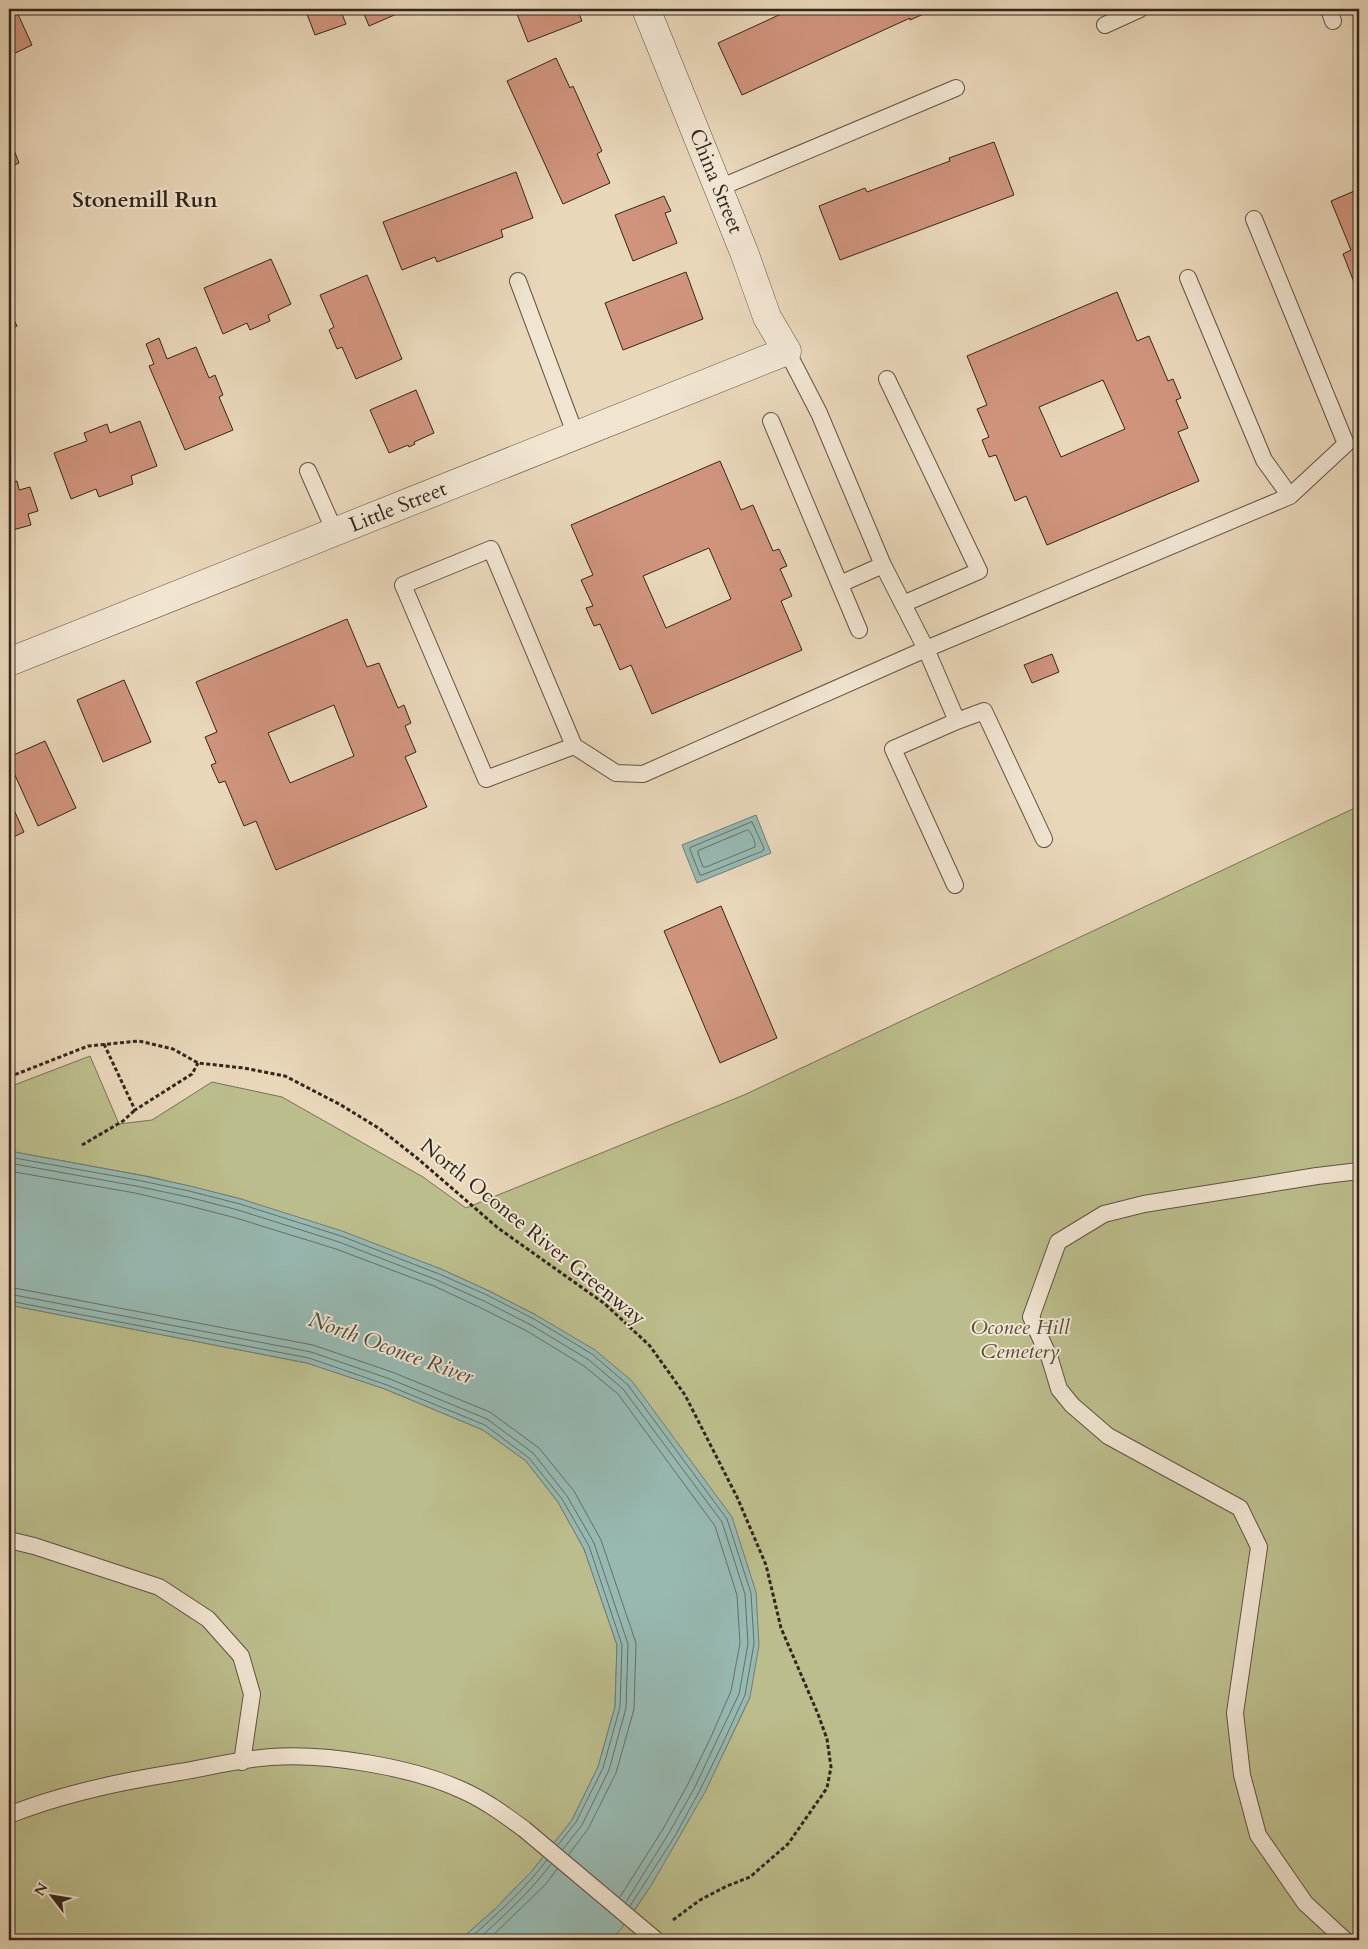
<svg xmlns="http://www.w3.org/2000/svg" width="1368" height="1949" font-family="Cardo,serif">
	<rect width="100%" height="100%" fill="#e9d7ba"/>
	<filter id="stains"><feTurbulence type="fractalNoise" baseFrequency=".004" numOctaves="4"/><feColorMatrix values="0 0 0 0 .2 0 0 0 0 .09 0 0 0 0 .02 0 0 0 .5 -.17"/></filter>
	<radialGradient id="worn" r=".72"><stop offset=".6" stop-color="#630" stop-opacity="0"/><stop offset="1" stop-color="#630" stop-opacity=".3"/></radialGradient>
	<!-- green -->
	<path fill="#bcbd8c" stroke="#777253" d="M 1359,806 L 1359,1940 L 611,1940 C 632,1917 649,1889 665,1861 C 697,1808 724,1753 750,1697 L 536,1315 L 489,1291 L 441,1269 L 241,1199 L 151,1177 L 9,1151 L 9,1087 L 90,1056 L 119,1124 L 152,1120 L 212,1082 L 282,1097 L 423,1177 L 466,1208 L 744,1095 Z
		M 9,1305 L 307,1363 L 385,1389 L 483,1430 L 526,1461 L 558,1502 L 584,1549 L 617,1645 L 615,1707 L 598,1767 L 572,1820 L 532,1871 L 495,1909 L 460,1940 L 9,1940 Z"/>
	<!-- water -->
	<path fill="#97b9b2" stroke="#6f7e75" d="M 756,815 L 771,853 L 697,883 L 682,845 Z
		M 9,1151 L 139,1175 L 190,1186 L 241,1199 L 342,1231 L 441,1269 L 489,1291 L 536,1315 L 595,1350 L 632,1381 L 732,1517 L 756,1592 L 759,1645 L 750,1697 L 705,1792 L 652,1884 L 622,1928 L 611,1940 L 460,1940 L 495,1909 L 532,1871 L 572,1820 L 598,1767 L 615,1707 L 617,1645 L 584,1549 L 558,1502 L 526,1461 L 483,1430 L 385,1389 L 307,1363 L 9,1305 Z"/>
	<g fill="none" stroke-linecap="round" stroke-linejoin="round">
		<!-- shore -->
		<path stroke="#647066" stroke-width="1" d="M 752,822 L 764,848 L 763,851 L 702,875 L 700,875 L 690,850 L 690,848 Z
			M 748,830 C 752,833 756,843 755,847 L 706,867 L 703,867 L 698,853 L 698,851 Z
			M 9,1157 L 137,1180 L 189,1191 L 240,1204 L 341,1236 L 439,1274 L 487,1295 L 534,1319 L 592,1354 L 628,1385 L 727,1519 L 751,1593 L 754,1644 L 745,1695 L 723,1743 L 700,1790 L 675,1836 L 630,1906
			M 9,1163 L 136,1186 L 188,1197 L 238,1210 L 339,1242 L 437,1280 L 484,1301 L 531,1325 L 589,1360 L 623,1389 L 722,1522 L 745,1594 L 748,1644 L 739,1694 L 717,1740 L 695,1787 L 669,1833 L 626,1902
			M 9,1171 L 135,1193 L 186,1205 L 236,1218 L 336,1249 L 434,1286 L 481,1308 L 527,1331 L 584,1366 L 618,1394 L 715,1526 L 737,1595 L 740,1643 L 731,1691 L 711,1737 L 688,1784 L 663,1829 L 620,1897
			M 9,1287 L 313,1345 L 392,1372 L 490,1412 L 539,1448 L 574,1491 L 601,1540 L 636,1643 L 634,1709 L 616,1773 L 588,1829 L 569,1854
			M 9,1294 L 311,1352 L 390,1379 L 487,1419 L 533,1453 L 567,1496 L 594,1543 L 628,1644 L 626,1708 L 609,1770 L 582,1825 L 563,1849
			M 9,1301 L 309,1358 L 387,1385 L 485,1425 L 529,1458 L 562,1499 L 589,1546 L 622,1645 L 620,1707 L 603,1768 L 576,1822 L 558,1845
			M 468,1940 C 496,1915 524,1890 547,1860
			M 477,1940 C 503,1917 530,1892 551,1864
			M 488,1940 L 546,1884 L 557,1869"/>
	</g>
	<!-- building -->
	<path fill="#d0947d" stroke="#32261a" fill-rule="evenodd" d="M 305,9 L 340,9 L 346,24 L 315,35 Z
		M 362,9 L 397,9 L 399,13 L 369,26 Z
		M 515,9 L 577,9 L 582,21 L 528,42 Z
		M 792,9 L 935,9 L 910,20 L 910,18 L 742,95 L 718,43 Z
		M 16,10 L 32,45 L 9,56 L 9,13 Z
		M 556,58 L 570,88 L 573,86 L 602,151 L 597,154 L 610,183 L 563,204 L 507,81 Z
		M 9,137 L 19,163 L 9,167 Z
		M 994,142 L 1014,195 L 840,260 L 819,206 L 865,188 L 867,192 L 950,161 L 949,158 Z
		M 516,172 L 533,218 L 501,230 L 503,237 L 437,262 L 435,257 L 402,270 L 383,222 Z
		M 1359,189 L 1359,295 L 1343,254 L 1351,250 L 1331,201 Z
		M 664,196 L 671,211 L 665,213 L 677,243 L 633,261 L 615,215 Z
		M 271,259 L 291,304 L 268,315 L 270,321 L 250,330 L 247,323 L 223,334 L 204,288 Z
		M 686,272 L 703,319 L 623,350 L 605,303 Z
		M 367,275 L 402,359 L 356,379 L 342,347 L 337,349 L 329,330 L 334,327 L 320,295 Z
		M 1117,292 L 1137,341 L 1149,336 L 1168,381 L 1173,379 L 1181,398 L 1176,400 L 1188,428 L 1178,432 L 1199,481 L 1047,545 L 1026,496 L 1015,501 L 996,455 L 989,457 L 982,440 L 989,437 L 977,409 L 987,405 L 967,356 ZM 1103,380 L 1125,429 L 1061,457 L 1039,407 Z
		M 1359,301 L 1359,314 L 1354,303 Z
		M 11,314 L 17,326 L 9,330 L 9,315 Z
		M 159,338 L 167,359 L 196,347 L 209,378 L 215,375 L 223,395 L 219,397 L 233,430 L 185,450 L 149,366 L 154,364 L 146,344 Z
		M 416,390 L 434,433 L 414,442 L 415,444 L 409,447 L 408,445 L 389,453 L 370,410 Z
		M 140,421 L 157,466 L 131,476 L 133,484 L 99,497 L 96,489 L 71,499 L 54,453 L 87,441 L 84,433 L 107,424 L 110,433 Z
		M 720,461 L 741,510 L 753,505 L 773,551 L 779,549 L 787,566 L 780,569 L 792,596 L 781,601 L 802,650 L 652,714 L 631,665 L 620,670 L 600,624 L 594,626 L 586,608 L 593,606 L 581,580 L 593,575 L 571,525 ZM 709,548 L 731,599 L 666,628 L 643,576 Z
		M 17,481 L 19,490 L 30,487 L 38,511 L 28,514 L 31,525 L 9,531 L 9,484 Z
		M 347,619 L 367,667 L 379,663 L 398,708 L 404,705 L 411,723 L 405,726 L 416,752 L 405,757 L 427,807 L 276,870 L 256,821 L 244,826 L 225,781 L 219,783 L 211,765 L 216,763 L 205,737 L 217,732 L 196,682 ZM 334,705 L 354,756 L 290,783 L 268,733 Z
		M 1052,654 L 1059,672 L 1032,683 L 1024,665 Z
		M 124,680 L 151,742 L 103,762 L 77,700 Z
		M 45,741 L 76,808 L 38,826 L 9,762 L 9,757 Z
		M 9,799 L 24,832 L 9,839 Z
		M 721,906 L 777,1038 L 720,1063 L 664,931 Z"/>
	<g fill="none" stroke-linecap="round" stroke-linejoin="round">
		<!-- service casing -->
		<g stroke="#605242" stroke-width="18">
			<path id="service" d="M 1329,9 L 1333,21
				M 1105,25 L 1140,9
				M 719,188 L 956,88
				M 1254,219 L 1346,444 L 1290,496
				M 518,281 L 576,436
				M 787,351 L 819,413 L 883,565 L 926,649 L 957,721 L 893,749 L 955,885
				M 887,379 L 979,571 L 903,604
				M 771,421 L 859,630
				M 308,471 L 335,532
				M 840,584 L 883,565
				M 957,721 L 984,711 L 1044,839
				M 574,746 L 491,549 L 403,585 L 486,779 L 574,746 L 616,773 L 643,774 L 926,649 L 1290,496 L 1264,460 L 1188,278
				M 9,1540 L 34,1546 L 159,1587 L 208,1619 L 241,1656 L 252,1694 L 242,1762
				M 9,1815 C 61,1794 118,1782 174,1773 C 206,1768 239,1759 271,1757 C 327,1753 413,1767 464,1791 C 486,1801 505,1815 524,1829
				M 1345,1940 L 1305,1903 L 1258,1835 L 1242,1775 L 1235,1713 L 1259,1547 L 1240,1508 L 1108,1436 L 1072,1405 L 1059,1389 L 1050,1359 L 1031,1317 L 1058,1242 L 1104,1214 L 1144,1204 L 1317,1176 L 1359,1171"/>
		</g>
		<!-- minor casing -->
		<g stroke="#605242" stroke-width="29">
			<path id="minor" d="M 9,662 L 787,351 L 767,317 L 744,252 L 646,9"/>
		</g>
		<!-- path -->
		<path stroke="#32261a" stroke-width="3" stroke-dasharray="4 2.5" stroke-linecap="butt" d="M 104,1044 L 135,1110 L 192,1074 L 198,1063
			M 9,1077 L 88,1046 L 139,1041 L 173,1049 L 198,1063 L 244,1068 L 285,1076 L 341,1105 L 380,1129 L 417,1158 L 498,1228 L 605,1304 L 650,1346 L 685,1395 L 737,1497 L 766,1565 L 781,1628 L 818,1714 L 827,1739 L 831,1767 L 827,1788 L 788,1844 L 750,1877 L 727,1886 L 700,1900 L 673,1920
			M 82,1145 L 123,1121 L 135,1110"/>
		<!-- service -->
		<use href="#service" stroke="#f1e5d2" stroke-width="16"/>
		<!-- minor -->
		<use href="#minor" stroke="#f1e5d2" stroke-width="28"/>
		<!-- service-bridge casing -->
		<g stroke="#605242" stroke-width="18" stroke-linecap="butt">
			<path id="service-bridge" d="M 524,1829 L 656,1940"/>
		</g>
		<!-- service-bridge -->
		<use href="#service-bridge" stroke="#f1e5d2" stroke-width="16"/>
	</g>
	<g text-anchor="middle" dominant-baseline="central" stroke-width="4" stroke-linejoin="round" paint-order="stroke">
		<!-- street labels -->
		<g font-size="21" fill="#32261a" stroke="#f1e5d2">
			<text transform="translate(716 181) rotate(68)">China Street</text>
			<text transform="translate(398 507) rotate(-22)">Little Street</text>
			<text transform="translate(533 1232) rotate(39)">North Oconee River Greenway</text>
		</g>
		<!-- park labels -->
		<g font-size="21" font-style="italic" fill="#544c36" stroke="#f1e5d2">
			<text x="1020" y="1327">Oconee Hill<tspan x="1020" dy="24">Cemetery</tspan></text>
		</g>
		<!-- neighbourhood labels -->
		<g font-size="22" font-weight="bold" fill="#32261a" stroke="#f1e5d2">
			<text x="145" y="200">Stonemill Run</text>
		</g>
		<!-- water labels -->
		<g font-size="22" font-style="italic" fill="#4b4b40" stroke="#f1e5d2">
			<text transform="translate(391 1348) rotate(20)">North Oconee River</text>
		</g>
	</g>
	<!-- margin -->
	<rect width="1368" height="1949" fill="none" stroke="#e9d7ba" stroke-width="30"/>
	<rect x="10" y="10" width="1348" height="1929" fill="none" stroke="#32261a" stroke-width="2.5"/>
	<rect x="15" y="15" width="1338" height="1919" fill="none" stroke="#32261a"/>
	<!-- north arrow -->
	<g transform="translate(52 1896) rotate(301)" stroke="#f1e5d2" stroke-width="4" paint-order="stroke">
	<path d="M0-4L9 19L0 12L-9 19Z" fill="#32261a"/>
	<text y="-8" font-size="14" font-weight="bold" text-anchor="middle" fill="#32261a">N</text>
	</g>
	<rect width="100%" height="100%" filter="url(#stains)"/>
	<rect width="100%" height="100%" fill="url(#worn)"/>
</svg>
